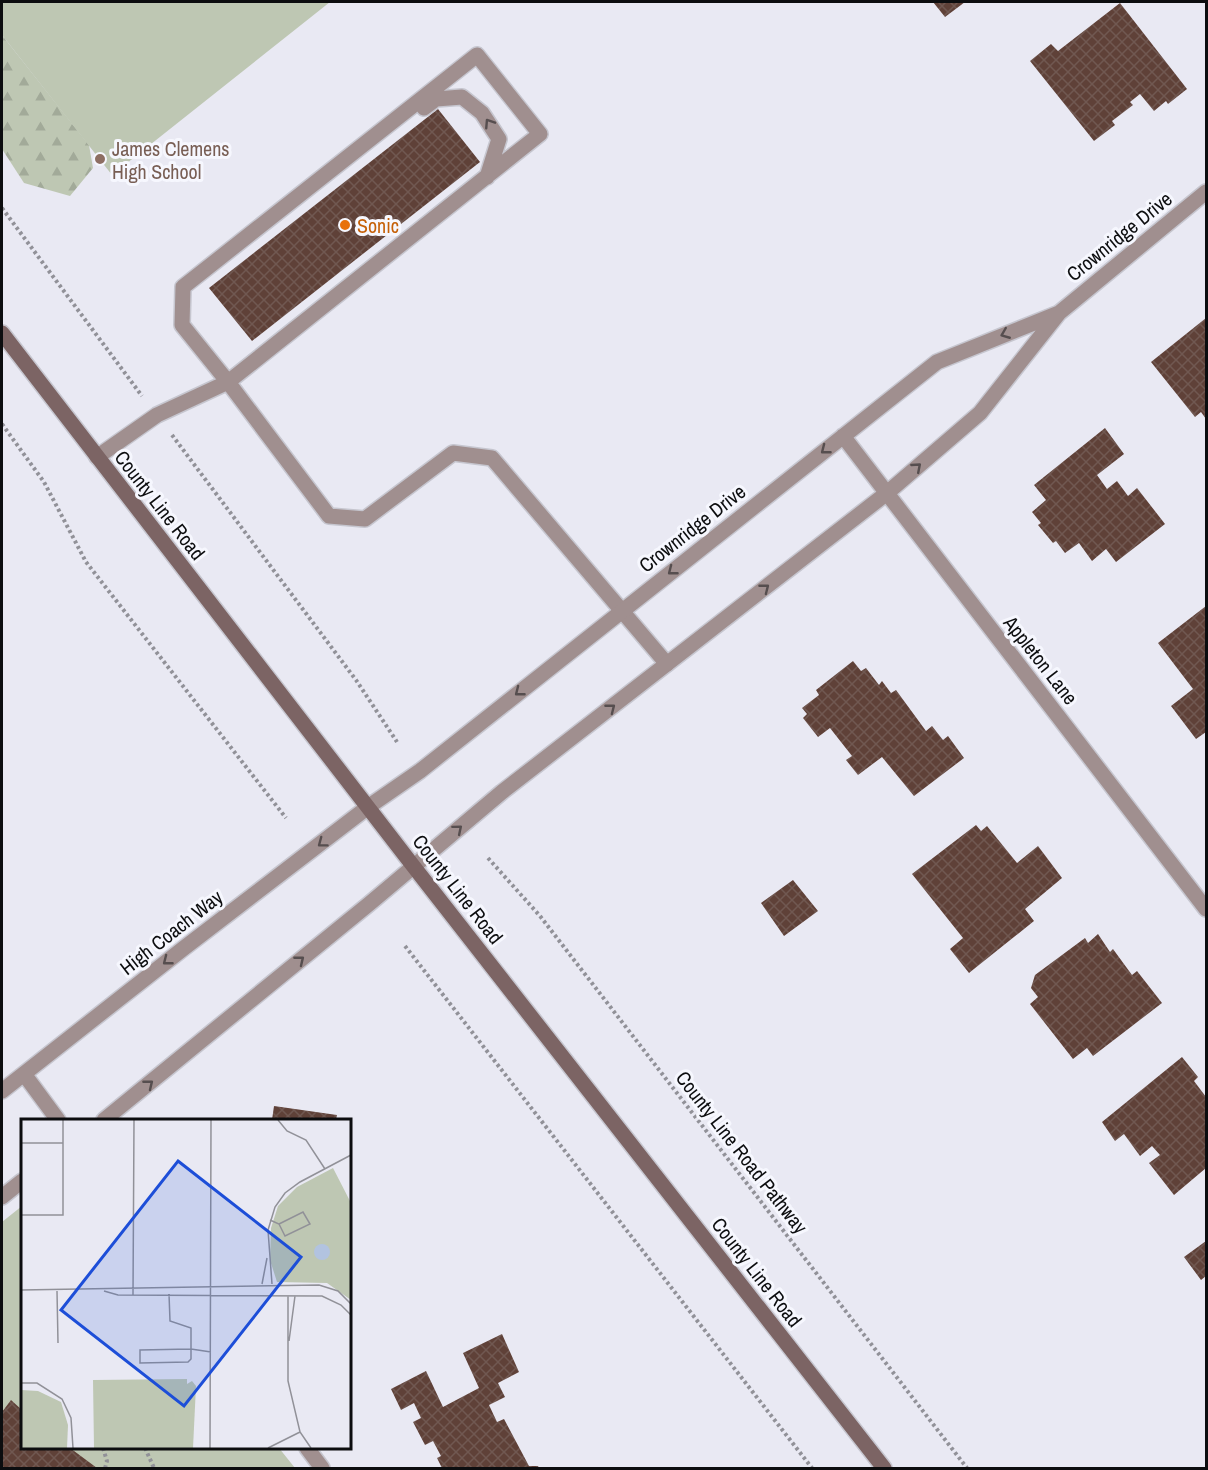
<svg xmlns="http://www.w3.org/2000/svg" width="1208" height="1470" font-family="'Archivo Narrow',sans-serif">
	<defs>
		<pattern id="forest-firs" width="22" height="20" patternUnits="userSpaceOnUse" patternTransform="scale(1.5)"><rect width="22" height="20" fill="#bec7b3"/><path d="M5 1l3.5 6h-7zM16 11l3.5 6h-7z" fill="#a2aa99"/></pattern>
		<pattern id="building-cross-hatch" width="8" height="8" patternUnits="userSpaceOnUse" patternTransform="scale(1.5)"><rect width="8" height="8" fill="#5f4138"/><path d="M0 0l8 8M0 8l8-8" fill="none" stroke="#705851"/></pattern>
	</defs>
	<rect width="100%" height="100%" fill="#e9e9f3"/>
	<!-- forest -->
	<path fill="url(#forest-firs)" d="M 2,35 L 89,145 L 93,168 L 70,196 L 24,183 L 2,149 Z"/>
	<!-- park -->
	<path fill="#bec7b3" d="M 2,2 L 330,2 L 112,175 L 2,35 Z
		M 22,1206 L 22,1448 L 279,1448 L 295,1468 L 2,1468 L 2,1222 Z"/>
	<!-- building -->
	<path fill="url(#building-cross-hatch)" d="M 933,2 L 965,2 L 945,17 Z
		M 1120,3 L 1187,89 L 1168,104 L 1166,101 L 1154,111 L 1140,94 L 1130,102 L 1133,105 L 1112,121 L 1115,125 L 1094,141 L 1030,61 L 1051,44 L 1058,51 Z
		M 438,109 L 480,162 L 252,341 L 209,288 Z
		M 1206,318 L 1206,419 L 1201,412 L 1195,417 L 1151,362 Z
		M 1105,428 L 1124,454 L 1097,475 L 1107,489 L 1117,481 L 1128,496 L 1137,488 L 1165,524 L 1116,562 L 1106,549 L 1092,561 L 1079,543 L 1065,553 L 1056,541 L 1053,543 L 1038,525 L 1041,523 L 1032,512 L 1046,500 L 1034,485 Z
		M 1206,606 L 1206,732 L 1196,739 L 1171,706 L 1193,689 L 1158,643 Z
		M 853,661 L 861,671 L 866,668 L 879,685 L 882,681 L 891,693 L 896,690 L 926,731 L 932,726 L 943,740 L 948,736 L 964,758 L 914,796 L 882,757 L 858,775 L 846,760 L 852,756 L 830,728 L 818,737 L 803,718 L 807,714 L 802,708 L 819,695 L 816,690 Z
		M 976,825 L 981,831 L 987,826 L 1017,863 L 1038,846 L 1062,878 L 1025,909 L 1034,921 L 969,973 L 950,949 L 963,938 L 912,874 Z
		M 793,880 L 818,911 L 784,936 L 761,903 Z
		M 1098,934 L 1110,952 L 1113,949 L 1132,975 L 1137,971 L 1162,1003 L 1093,1056 L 1087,1048 L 1073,1059 L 1030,1004 L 1038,997 L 1031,988 L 1035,975 L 1085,938 L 1088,943 Z
		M 1182,1057 L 1198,1077 L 1194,1081 L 1206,1097 L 1206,1168 L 1174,1195 L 1149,1163 L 1160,1155 L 1152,1146 L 1140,1156 L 1124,1134 L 1115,1141 L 1102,1122 Z
		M 274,1106 L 337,1115 L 336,1120 L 272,1120 Z
		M 1206,1241 L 1206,1276 L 1201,1280 L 1184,1257 Z
		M 502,1334 L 519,1372 L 498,1383 L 505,1397 L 489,1405 L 497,1422 L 504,1419 L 529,1466 L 538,1466 L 539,1468 L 442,1468 L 437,1458 L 441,1456 L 433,1441 L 425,1445 L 413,1422 L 421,1418 L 414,1403 L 401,1410 L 391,1389 L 426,1371 L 443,1407 L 479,1388 L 463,1353 Z
		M 11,1400 L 22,1410 L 22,1448 L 70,1448 L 97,1468 L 2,1468 L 2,1412 Z"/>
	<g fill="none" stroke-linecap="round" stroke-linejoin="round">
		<!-- lane casing -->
		<g stroke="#c6c6cf" stroke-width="18">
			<path id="lane" d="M 424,108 L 436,99 L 462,97 L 482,113 L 499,139 L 487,177
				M 97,457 L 157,415 L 228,382 L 540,134 L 477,55 L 183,287 L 182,325 L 228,382 L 329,516 L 365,519 L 453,453 L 492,458 L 667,664"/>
		</g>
		<!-- street casing -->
		<g stroke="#c6c6cf" stroke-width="18">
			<path id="street" d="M 843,436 L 1206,909
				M 24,1074 L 58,1120
				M 2,1091 L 184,948 L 368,807 L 420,771 L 937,362 L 1059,313
				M 104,1120 L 369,904 L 502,792 L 887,493 L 980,413 L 1059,313 L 1206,192
				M 2,1197 L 22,1181
				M 307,1448 L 322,1468"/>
		</g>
		<!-- secondary casing -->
		<g stroke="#c6c6cf" stroke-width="18">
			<path id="secondary" d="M 2,333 L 414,867 L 884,1468"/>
		</g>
		<!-- path -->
		<path stroke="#919198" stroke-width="4" stroke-dasharray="3 3" stroke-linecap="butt" d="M 2,208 L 142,396
			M 2,424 L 44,482 L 86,562 L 286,818
			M 172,435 L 356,680 L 397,742
			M 488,858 L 540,916 L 967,1468
			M 405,946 L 812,1468
			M 103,1448 L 107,1461 L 105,1468
			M 145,1448 L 154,1468"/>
		<!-- lane -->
		<use href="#lane" stroke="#a08f8f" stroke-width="15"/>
		<!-- street -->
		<use href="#street" stroke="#a08f8f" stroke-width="15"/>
		<!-- secondary -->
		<use href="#secondary" stroke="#7c6464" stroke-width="15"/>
	</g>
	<!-- one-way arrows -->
	<defs><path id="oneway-chevron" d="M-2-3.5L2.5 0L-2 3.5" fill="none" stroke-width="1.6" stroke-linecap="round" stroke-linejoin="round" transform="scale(1.5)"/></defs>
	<g stroke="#564e4f">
		<use href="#oneway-chevron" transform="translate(489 123) rotate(-123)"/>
		<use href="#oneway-chevron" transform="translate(1005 334) rotate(158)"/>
		<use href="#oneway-chevron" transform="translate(825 450) rotate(142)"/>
		<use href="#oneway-chevron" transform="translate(917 467) rotate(-41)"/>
		<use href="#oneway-chevron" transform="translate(672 571) rotate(142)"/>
		<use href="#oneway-chevron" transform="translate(765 588) rotate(-38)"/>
		<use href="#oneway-chevron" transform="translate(519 692) rotate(142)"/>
		<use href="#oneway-chevron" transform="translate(611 708) rotate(-38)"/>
		<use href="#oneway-chevron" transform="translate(458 829) rotate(-40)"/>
		<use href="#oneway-chevron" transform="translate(322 843) rotate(143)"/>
		<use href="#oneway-chevron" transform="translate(300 960) rotate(-39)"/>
		<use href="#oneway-chevron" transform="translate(167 961) rotate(142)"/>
		<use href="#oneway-chevron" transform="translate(149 1084) rotate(-39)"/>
	</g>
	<!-- markers -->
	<circle fill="#8d6e63" stroke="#f6f7fe" stroke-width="2" cx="100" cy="159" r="6"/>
	<circle fill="#e8710a" stroke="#f6f7fe" stroke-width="2" cx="345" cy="225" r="6"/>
	<g text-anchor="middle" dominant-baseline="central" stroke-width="6" stroke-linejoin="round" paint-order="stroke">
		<!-- education labels -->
		<g font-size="20" fill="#785e54" stroke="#f6f7fe" text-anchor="start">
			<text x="112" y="148">James Clemens<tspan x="112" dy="23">High School</tspan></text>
		</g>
		<!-- food labels -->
		<g font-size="20" fill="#c56008" stroke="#f6f7fe" text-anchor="start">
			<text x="357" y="225">Sonic</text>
		</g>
		<!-- street labels -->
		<g font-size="20" fill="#0c0d0f" stroke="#f6f7fe">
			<text transform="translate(1119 236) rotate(-39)">Crownridge Drive</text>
			<text transform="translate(160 505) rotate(52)">County Line Road</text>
			<text transform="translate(692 528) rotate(-38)">Crownridge Drive</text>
			<text transform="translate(1041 660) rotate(52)">Appleton Lane</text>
			<text transform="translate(458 889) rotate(52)">County Line Road</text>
			<text transform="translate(171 932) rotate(-38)">High Coach Way</text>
			<text transform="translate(742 1152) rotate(52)">County Line Road Pathway</text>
			<text transform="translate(757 1272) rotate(52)">County Line Road</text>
		</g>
	</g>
	<!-- overview -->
	<g transform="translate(21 1119)">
		<rect width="330" height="330" fill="#e9e9f3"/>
		<path d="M 0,271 L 17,272 L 40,283 L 47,306 L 46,329 L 0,329 Z" fill="#bec7b3"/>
		<path d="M 171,262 L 175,267 L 172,329 L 166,329 L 166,265 Z" fill="#bec7b3"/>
		<path d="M 312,49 L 330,84 L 330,181 L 306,164 L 256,163 L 249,141 L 250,109 L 257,87 L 276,68 ZM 166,260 L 166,329 L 73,329 L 72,261 Z" fill="#bec7b3"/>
		<path d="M293 133a8 8 0 1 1 16 0a8 8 0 1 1-16 0Z" fill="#b2c3e0"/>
		<path fill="none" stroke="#919198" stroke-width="1.5" d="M 257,1 L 266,12 L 285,21 L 304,50M 0,24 L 42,24M 0,96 L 42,96 L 42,1M 249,101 L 258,105 L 264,117 L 289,105 L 282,93 L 258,105M 241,165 L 246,139M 251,165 L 247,111 L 254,88 L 264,74 L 279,63 L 330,36M 0,171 L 298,166 L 317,172 L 330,185M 36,172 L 37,224M 83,172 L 97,176 L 301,177 L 320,186 L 330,196M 148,175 L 149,202 L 170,209 L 170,240 L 167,243 L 119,244 L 119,231 L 170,230 L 190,233M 112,176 L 113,1M 267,177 L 267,262 L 279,313 L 290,329M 268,222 L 274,177M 0,264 L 16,264 L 41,280 L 50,299 L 52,329M 189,329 L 190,1M 247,329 L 279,313"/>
		<path fill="#1d4ed8" fill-opacity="0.15" stroke="#1d4ed8" stroke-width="3" d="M 157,42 L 280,138 L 163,287 L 40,191 Z"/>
		<rect width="330" height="330" fill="none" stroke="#0c0d0f" stroke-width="3"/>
	</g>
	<!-- border -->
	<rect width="1208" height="1470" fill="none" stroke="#0c0d0f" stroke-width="6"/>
</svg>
